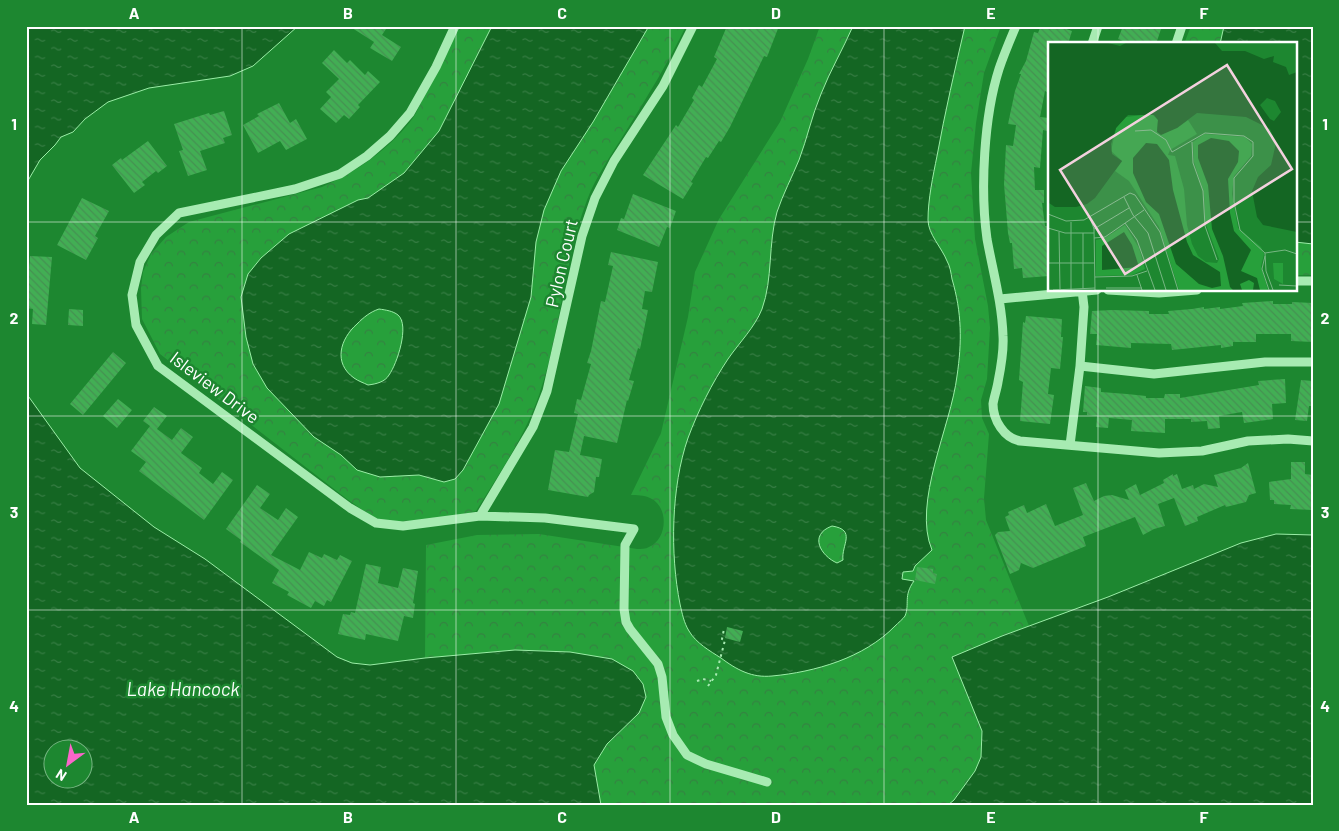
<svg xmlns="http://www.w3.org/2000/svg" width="1339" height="831" font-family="Barlow,sans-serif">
	<defs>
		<pattern id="forest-crowns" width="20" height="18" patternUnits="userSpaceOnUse" patternTransform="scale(1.25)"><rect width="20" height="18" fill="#27a03b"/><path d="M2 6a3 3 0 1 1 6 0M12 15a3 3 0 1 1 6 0" fill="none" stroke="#348341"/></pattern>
		<pattern id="water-ripples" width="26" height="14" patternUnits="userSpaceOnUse" patternTransform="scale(1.25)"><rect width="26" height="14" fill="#146623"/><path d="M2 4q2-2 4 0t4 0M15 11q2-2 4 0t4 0" fill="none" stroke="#377d44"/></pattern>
		<pattern id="building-back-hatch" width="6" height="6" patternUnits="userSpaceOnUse" patternTransform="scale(1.25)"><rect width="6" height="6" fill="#42ae54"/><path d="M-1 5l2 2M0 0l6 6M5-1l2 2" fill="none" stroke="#459152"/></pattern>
	</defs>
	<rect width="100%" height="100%" fill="#1d8730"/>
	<!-- forest -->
	<path fill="url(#forest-crowns)" d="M 458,26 L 686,26 C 668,63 647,97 626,131 C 612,154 596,176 587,200 C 563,263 561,332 539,395 C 525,436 499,474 476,511 C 457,516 402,526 384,521 C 370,517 359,507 347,499 L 160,354 L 142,319 L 141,288 L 143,272 L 151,254 L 166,237 L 189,222 L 322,187 C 356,172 387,151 410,122 C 416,115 419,106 423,98 C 436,75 447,51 458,26 Z
		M 820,26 L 1001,26 L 984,73 L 976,123 L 971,173 L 975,239 L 988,306 L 990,328 L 987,379 L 981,400 L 982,418 L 989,434 L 984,498 L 986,520 L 1029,626 L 982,644 L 970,700 L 982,731 L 981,757 L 975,771 L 954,800 L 948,805 L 601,805 L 594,765 L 607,744 L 639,713 L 612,659 L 570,652 L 515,650 L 425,658 L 426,545 L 477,535 L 539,534 L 637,549 C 641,549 646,549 649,547 C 668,539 669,506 650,498 C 644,495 637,495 631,495 L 661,433 L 688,317 L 695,272 L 719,219 L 780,122 L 808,59 Z
		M 1191,26 L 1313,26 L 1313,275 L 1295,275 L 1295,44 L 1184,44 Z"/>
	<!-- water -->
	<path fill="url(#water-ripples)" stroke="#9aeda6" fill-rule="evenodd" d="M 26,26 L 298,26 L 253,66 L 230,76 L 149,88 L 108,102 L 85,119 L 73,132 L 61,137 L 55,145 L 40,160 L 26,184 Z
		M 492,26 L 649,26 L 593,122 L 561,171 L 544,210 L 536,242 L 531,297 L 499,404 L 463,470 L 455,479 L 444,482 L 419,475 L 380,477 L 357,470 L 341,455 L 314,437 L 267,388 L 253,364 L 246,337 L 241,297 L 248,274 L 261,258 L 289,234 L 358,200 L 368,198 L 404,173 L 439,131 ZM 379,309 C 386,310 393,311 398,315 C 410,325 397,364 389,375 C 385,382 376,384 368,385 C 364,383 358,381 354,378 C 333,363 340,339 357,324 C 364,317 370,312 379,309 Z
		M 853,26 L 965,26 C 955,69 945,112 937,156 C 933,176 928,199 928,220 C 928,234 942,248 947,261 C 950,266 951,273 952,279 C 962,313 962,342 957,376 C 951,426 912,503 932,550 L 915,566 L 913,571 L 903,572 L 902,579 L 914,581 C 903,596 910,604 905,616 C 903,619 898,623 895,626 C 864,658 815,672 772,676 C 752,678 737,670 721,658 C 710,651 696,643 689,631 C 684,623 682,613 680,604 C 670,554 671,487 688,438 C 698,411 712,383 728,359 C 739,343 755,327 762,309 C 773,279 768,243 777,212 C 783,194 792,177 799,160 C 807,139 812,115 821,94 C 830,71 843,49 853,26 ZM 832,526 C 857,530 841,545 843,560 L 837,563 C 821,556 808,535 832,526 Z
		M 1224,26 L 1313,26 L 1313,244 L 1295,242 L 1295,44 L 1220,44 Z
		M 26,393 L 80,468 L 154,527 L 205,559 L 337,657 L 352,663 L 370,665 L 425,658 L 515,650 L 570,652 L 612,659 L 633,671 L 643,684 L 646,697 L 639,713 L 607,744 L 594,765 L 601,805 L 26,805 ZM 82,748 L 82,778 L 52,778 L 52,748 Z
		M 1276,534 L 1313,535 L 1313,805 L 948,805 L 954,800 L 975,771 L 981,757 L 982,731 L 952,657 L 1002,636 L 1108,597 L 1241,543 Z"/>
	<!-- building -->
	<path fill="url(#building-back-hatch)" d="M 349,26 L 388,26 L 382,35 L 401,47 L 392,61 L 370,48 L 374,42 Z
		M 727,26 L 779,26 L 767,57 L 764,56 L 730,127 L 721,142 L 719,141 L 708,158 L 706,157 L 691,182 L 693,183 L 683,199 L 643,175 L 676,125 L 678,127 L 694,100 L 692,98 L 699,85 L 702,87 L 717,59 L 714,57 Z
		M 1046,26 L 1058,26 L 1072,31 L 1068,44 L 1049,44 L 1049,93 L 1045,91 L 1040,117 L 1049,118 L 1049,121 L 1047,131 L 1043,130 L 1040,168 L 1034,167 L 1035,190 L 1044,190 L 1044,203 L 1042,203 L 1045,226 L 1047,226 L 1049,276 L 1023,278 L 1022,268 L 1014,269 L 1012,243 L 1010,243 L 1008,233 L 1004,184 L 1006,145 L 1013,146 L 1016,125 L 1008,124 L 1015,91 L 1021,74 L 1019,74 L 1026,61 L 1034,32 L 1038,33 L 1040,28 L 1045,29 Z
		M 1123,26 L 1162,26 L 1156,44 L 1130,44 L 1118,39 Z
		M 334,50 L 347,63 L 350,60 L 365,75 L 368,71 L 380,82 L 358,105 L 360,107 L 349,119 L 344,115 L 336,123 L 320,109 L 331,97 L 326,92 L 339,79 L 322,63 Z
		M 279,103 L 290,123 L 296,119 L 307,139 L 286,150 L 280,141 L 258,153 L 243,125 L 259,116 L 257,114 Z
		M 224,111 L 232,135 L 223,138 L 225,143 L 200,151 L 207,170 L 188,176 L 179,151 L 183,150 L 174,124 L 209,113 L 210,115 Z
		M 148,141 L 167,166 L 158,173 L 156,171 L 142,182 L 145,185 L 134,193 L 112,165 L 121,158 L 122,160 Z
		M 633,194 L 676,211 L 670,228 L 667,227 L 659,247 L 617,230 L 621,218 L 624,219 Z
		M 82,198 L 109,211 L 95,236 L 98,238 L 86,260 L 57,245 Z
		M 611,252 L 658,262 L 652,292 L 645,291 L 642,309 L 648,310 L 640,349 L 638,348 L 629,380 L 634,381 L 628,401 L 627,400 L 617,443 L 584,436 L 580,455 L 602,459 L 599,477 L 596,477 L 594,492 L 589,495 L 588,497 L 548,490 L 555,450 L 569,452 L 578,414 L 574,413 L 577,399 L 581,400 L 591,364 L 587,363 L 591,351 L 601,301 L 605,302 L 613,266 L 608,265 Z
		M 30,256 L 52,257 L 46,325 L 32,324 L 33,309 L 26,308 Z
		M 1273,301 L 1273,304 L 1292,304 L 1292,302 L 1313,303 L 1313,342 L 1291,341 L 1291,334 L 1256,334 L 1256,342 L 1233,342 L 1233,346 L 1221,348 L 1221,345 L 1172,350 L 1171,344 L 1131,343 L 1131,348 L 1096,345 L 1097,334 L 1090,334 L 1092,311 L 1112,310 L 1149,311 L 1149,314 L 1169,314 L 1168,311 L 1192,309 L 1204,307 L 1204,309 L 1220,307 L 1220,309 L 1243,306 L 1242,303 Z
		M 69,309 L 83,310 L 83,326 L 68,325 Z
		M 1026,316 L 1062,319 L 1061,337 L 1063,337 L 1060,369 L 1051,368 L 1048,394 L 1054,395 L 1050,424 L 1020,421 L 1023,382 L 1019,380 L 1023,322 L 1025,323 Z
		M 113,352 L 126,363 L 83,415 L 70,404 Z
		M 1285,379 L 1286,403 L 1272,404 L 1273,419 L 1244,423 L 1242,412 L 1219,416 L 1220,428 L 1208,429 L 1207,421 L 1191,422 L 1191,419 L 1165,419 L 1165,433 L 1131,431 L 1132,420 L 1109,418 L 1108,428 L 1096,427 L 1097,416 L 1087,415 L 1087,412 L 1083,412 L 1085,386 L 1101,388 L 1101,392 L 1127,394 L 1146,396 L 1146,398 L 1164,398 L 1165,394 L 1180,394 L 1180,398 L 1259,385 L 1258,381 Z
		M 1301,380 L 1313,381 L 1313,406 L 1309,406 L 1307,421 L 1295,420 Z
		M 118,399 L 132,410 L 117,428 L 103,416 Z
		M 154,407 L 167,416 L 157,429 L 172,440 L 181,428 L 193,437 L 181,453 L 202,468 L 199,473 L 213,484 L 222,472 L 233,480 L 204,520 L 139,471 L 146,462 L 131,451 L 150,426 L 143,421 Z
		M 1291,462 L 1305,462 L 1305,474 L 1313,475 L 1313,510 L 1290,509 L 1291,505 L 1274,504 L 1274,500 L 1270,500 L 1269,482 L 1291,479 Z
		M 1248,463 L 1256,493 L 1249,495 L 1246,502 L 1226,507 L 1225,505 L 1197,517 L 1198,521 L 1185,526 L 1174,498 L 1158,504 L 1165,526 L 1154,529 L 1143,535 L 1135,517 L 1083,537 L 1086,546 L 1033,568 L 1021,563 L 1019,570 L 1010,574 L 996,538 L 995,535 L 998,532 L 1010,531 L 1005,517 L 1009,515 L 1008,512 L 1024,505 L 1027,513 L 1046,504 L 1055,526 L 1083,515 L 1073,488 L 1086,483 L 1094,501 L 1104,496 L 1112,495 L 1129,500 L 1125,490 L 1136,484 L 1140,495 L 1164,483 L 1163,480 L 1173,474 L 1173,476 L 1177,474 L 1182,489 L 1193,485 L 1194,489 L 1204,484 L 1218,487 L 1214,475 L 1241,468 Z
		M 257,485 L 270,494 L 260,508 L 278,520 L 286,508 L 298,517 L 271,555 L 300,570 L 309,552 L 322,558 L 324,554 L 337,560 L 340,555 L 352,561 L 331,602 L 327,600 L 324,606 L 315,601 L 311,608 L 287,595 L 289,592 L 272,583 L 279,570 L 240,542 L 241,540 L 226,529 Z
		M 366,564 L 381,567 L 378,583 L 398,588 L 403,568 L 418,571 L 413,603 L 415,604 L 413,618 L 404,616 L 398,641 L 366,634 L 365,640 L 338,634 L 343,614 L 350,615 L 351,612 L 355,613 Z
		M 917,567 L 933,569 L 933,573 L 937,574 L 935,584 L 915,580 Z
		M 727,627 L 743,631 L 740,642 L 725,638 Z"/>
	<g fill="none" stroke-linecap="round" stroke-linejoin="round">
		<!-- path -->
		<path stroke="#a7ebb2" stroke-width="2" stroke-dasharray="2.5 4" stroke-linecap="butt" d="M 697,681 L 703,679 L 711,681
			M 708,686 L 716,675 L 725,640 L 722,639 L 724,629"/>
		<!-- minor -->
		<path stroke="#a7ebb2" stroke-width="9" d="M 455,26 L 436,67 L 410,113 L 390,136 L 367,156 L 340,174 L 295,189 L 179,213 L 156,235 L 140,262 L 132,295 L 136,325 L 158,366 L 350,508 L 376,523 L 403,526 L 480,516 L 545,518 L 634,529 L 625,545 L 624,609 L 626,622 L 630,629 L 658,664 L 662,677 L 666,717 L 673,735 L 687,755 L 706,764 L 767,782
			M 1016,26 C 1010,40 1004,54 999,69 C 984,116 980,189 987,239 C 993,272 1002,303 1003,336 C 1004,351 1001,367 998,382 C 997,389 994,397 993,404 C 993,420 1004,438 1020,441 L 1159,453 L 1202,451 L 1248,441 L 1288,439 L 1313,441
			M 1092,44 L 1098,26
			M 1176,44 L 1182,26
			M 1295,281 L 1313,281
			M 1108,290 L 1159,293 L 1197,290
			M 1000,299 L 1097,290
			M 1080,366 L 1154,374 L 1265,362 L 1313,362
			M 1070,445 L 1080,366 L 1084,307 L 1082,290
			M 480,516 L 533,427 L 547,391 L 582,236 L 595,198 L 614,161 L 663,86 L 693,26"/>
	</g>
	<!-- grid -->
	<path fill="none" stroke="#fff" stroke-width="1" stroke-opacity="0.55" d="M 242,26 L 242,805M 456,26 L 456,805M 670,26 L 670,805M 884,26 L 884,805M 1098,26 L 1098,44M 26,222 L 1049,222M 1295,222 L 1313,222M 1098,290 L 1098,805M 26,416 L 1313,416M 26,610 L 1313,610"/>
	<g text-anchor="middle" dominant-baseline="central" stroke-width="5" stroke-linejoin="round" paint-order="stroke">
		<!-- street labels -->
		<g font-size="18" fill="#fff" stroke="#1d8730">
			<text transform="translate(561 263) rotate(-77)">Pylon Court</text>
			<text transform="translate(215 387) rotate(37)">Isleview Drive</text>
		</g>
		<!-- water labels -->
		<g font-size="19" font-style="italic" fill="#fbfefc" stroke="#1d8730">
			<text x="183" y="688">Lake Hancock</text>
		</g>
	</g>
	<!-- overview -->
	<g transform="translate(1048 42)">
		<rect width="249" height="249" fill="#1d8730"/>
		<path d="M 104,72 L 110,78 L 109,88 L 129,86 L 140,78 L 149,92 L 122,108 L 120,113 L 127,114 L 136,147 L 139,183 L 144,202 L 150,214 L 158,220 L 169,221 L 171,217 L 157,180 L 156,152 L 146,120 L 145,100 L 156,92 L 197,95 L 204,102 L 203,114 L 186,134 L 184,152 L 190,186 L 213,205 L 216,212 L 213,224 L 220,248 L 131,248 L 111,185 L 81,139 L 67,129 L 74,119 L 63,109 L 68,86 L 77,75 ZM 77,183 L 91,206 L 97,227 L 84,233 L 48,234 L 48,198 L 57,196 ZM 225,221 L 235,221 L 235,242 L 226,237 Z" fill="#27a03b"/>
		<path d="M 0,1 L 60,1 L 72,4 L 78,1 L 167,1 L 174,9 L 197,9 L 216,17 L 226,14 L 225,20 L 238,25 L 241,33 L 249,30 L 249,190 L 215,183 L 209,175 L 204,149 L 210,135 L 223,123 L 228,101 L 222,87 L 198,75 L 149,71 L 129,86 L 113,93 L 109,90 L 110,78 L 106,73 L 80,73 L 68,86 L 63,102 L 64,112 L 74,119 L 47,156 L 39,162 L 28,165 L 7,165 L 1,161 ZM 219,56 L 227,59 L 233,70 L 226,79 L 222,77 L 212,63 ZM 163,96 L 181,99 L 191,109 L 190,120 L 180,137 L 182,171 L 186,189 L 203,208 L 193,229 L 209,236 L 212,248 L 205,248 L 206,241 L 201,238 L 192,242 L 194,248 L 185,248 L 182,245 L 175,214 L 164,187 L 160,143 L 150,116 L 150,103 ZM 98,101 L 109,102 L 121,118 L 125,148 L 139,200 L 145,213 L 172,230 L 173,244 L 164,246 L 151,242 L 128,222 L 111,172 L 98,160 L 85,131 L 85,116 ZM 76,190 L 84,203 L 91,225 L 54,228 L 54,204 Z" fill="#146623" fill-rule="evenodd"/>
		<path fill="none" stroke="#77b783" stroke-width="1" d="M 87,89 L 103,88 L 118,98 L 124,110 L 157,91 L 196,94 L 205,100 L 205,114 L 186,136 L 186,160 L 192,188 L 217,211 L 218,229 L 225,248M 144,100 L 145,121 L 155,149 L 157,184 L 169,218M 76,155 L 85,173 L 100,191 L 118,248M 0,172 L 18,179 L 36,178 L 82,151 L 87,153 L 112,190 L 130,248M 42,176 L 46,187 L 47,248M 23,180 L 23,248M 77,181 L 89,198 L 107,248M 0,186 L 17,191 L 46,191M 46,187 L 81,166M 11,190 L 12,247M 35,191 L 35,247M 46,196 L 57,195 L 96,168M 217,211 L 237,208 L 249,212M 217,214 L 214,227 L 221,248M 0,221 L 47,221M 89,233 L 94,248M 47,235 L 84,234 L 99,229M 231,243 L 249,244M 58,246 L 94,246M 5,248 L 47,246"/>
		<path fill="#f3d1de" fill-opacity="0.15" stroke="#f3d1de" stroke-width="2.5" d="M 179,23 L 244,127 L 77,232 L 12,128 Z"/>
		<rect width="249" height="249" fill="none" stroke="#fff" stroke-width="2.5"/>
	</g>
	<!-- border -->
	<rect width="1339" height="831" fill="none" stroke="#1d8730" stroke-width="55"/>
	<!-- north arrow -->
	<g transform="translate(68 764) rotate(212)"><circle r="24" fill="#1d8730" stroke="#77b783"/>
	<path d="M0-4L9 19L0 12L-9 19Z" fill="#fa66ca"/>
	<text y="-8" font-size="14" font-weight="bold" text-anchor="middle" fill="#ffffff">N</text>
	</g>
	<rect x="28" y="28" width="1284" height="776" fill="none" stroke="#fff" stroke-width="2"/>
	<g font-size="16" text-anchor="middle" font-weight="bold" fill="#fff">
		<text x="134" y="19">A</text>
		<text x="348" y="19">B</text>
		<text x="562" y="19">C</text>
		<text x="776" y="19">D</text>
		<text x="991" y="19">E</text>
		<text x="1204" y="19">F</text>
		<text x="14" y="130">1</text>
		<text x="1325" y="130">1</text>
		<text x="14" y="324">2</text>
		<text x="1325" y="324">2</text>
		<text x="14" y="518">3</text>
		<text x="1325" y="518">3</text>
		<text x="14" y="712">4</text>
		<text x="1325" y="712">4</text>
		<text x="134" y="823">A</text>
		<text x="348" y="823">B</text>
		<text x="562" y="823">C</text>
		<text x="776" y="823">D</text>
		<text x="991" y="823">E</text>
		<text x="1204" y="823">F</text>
	</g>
</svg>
